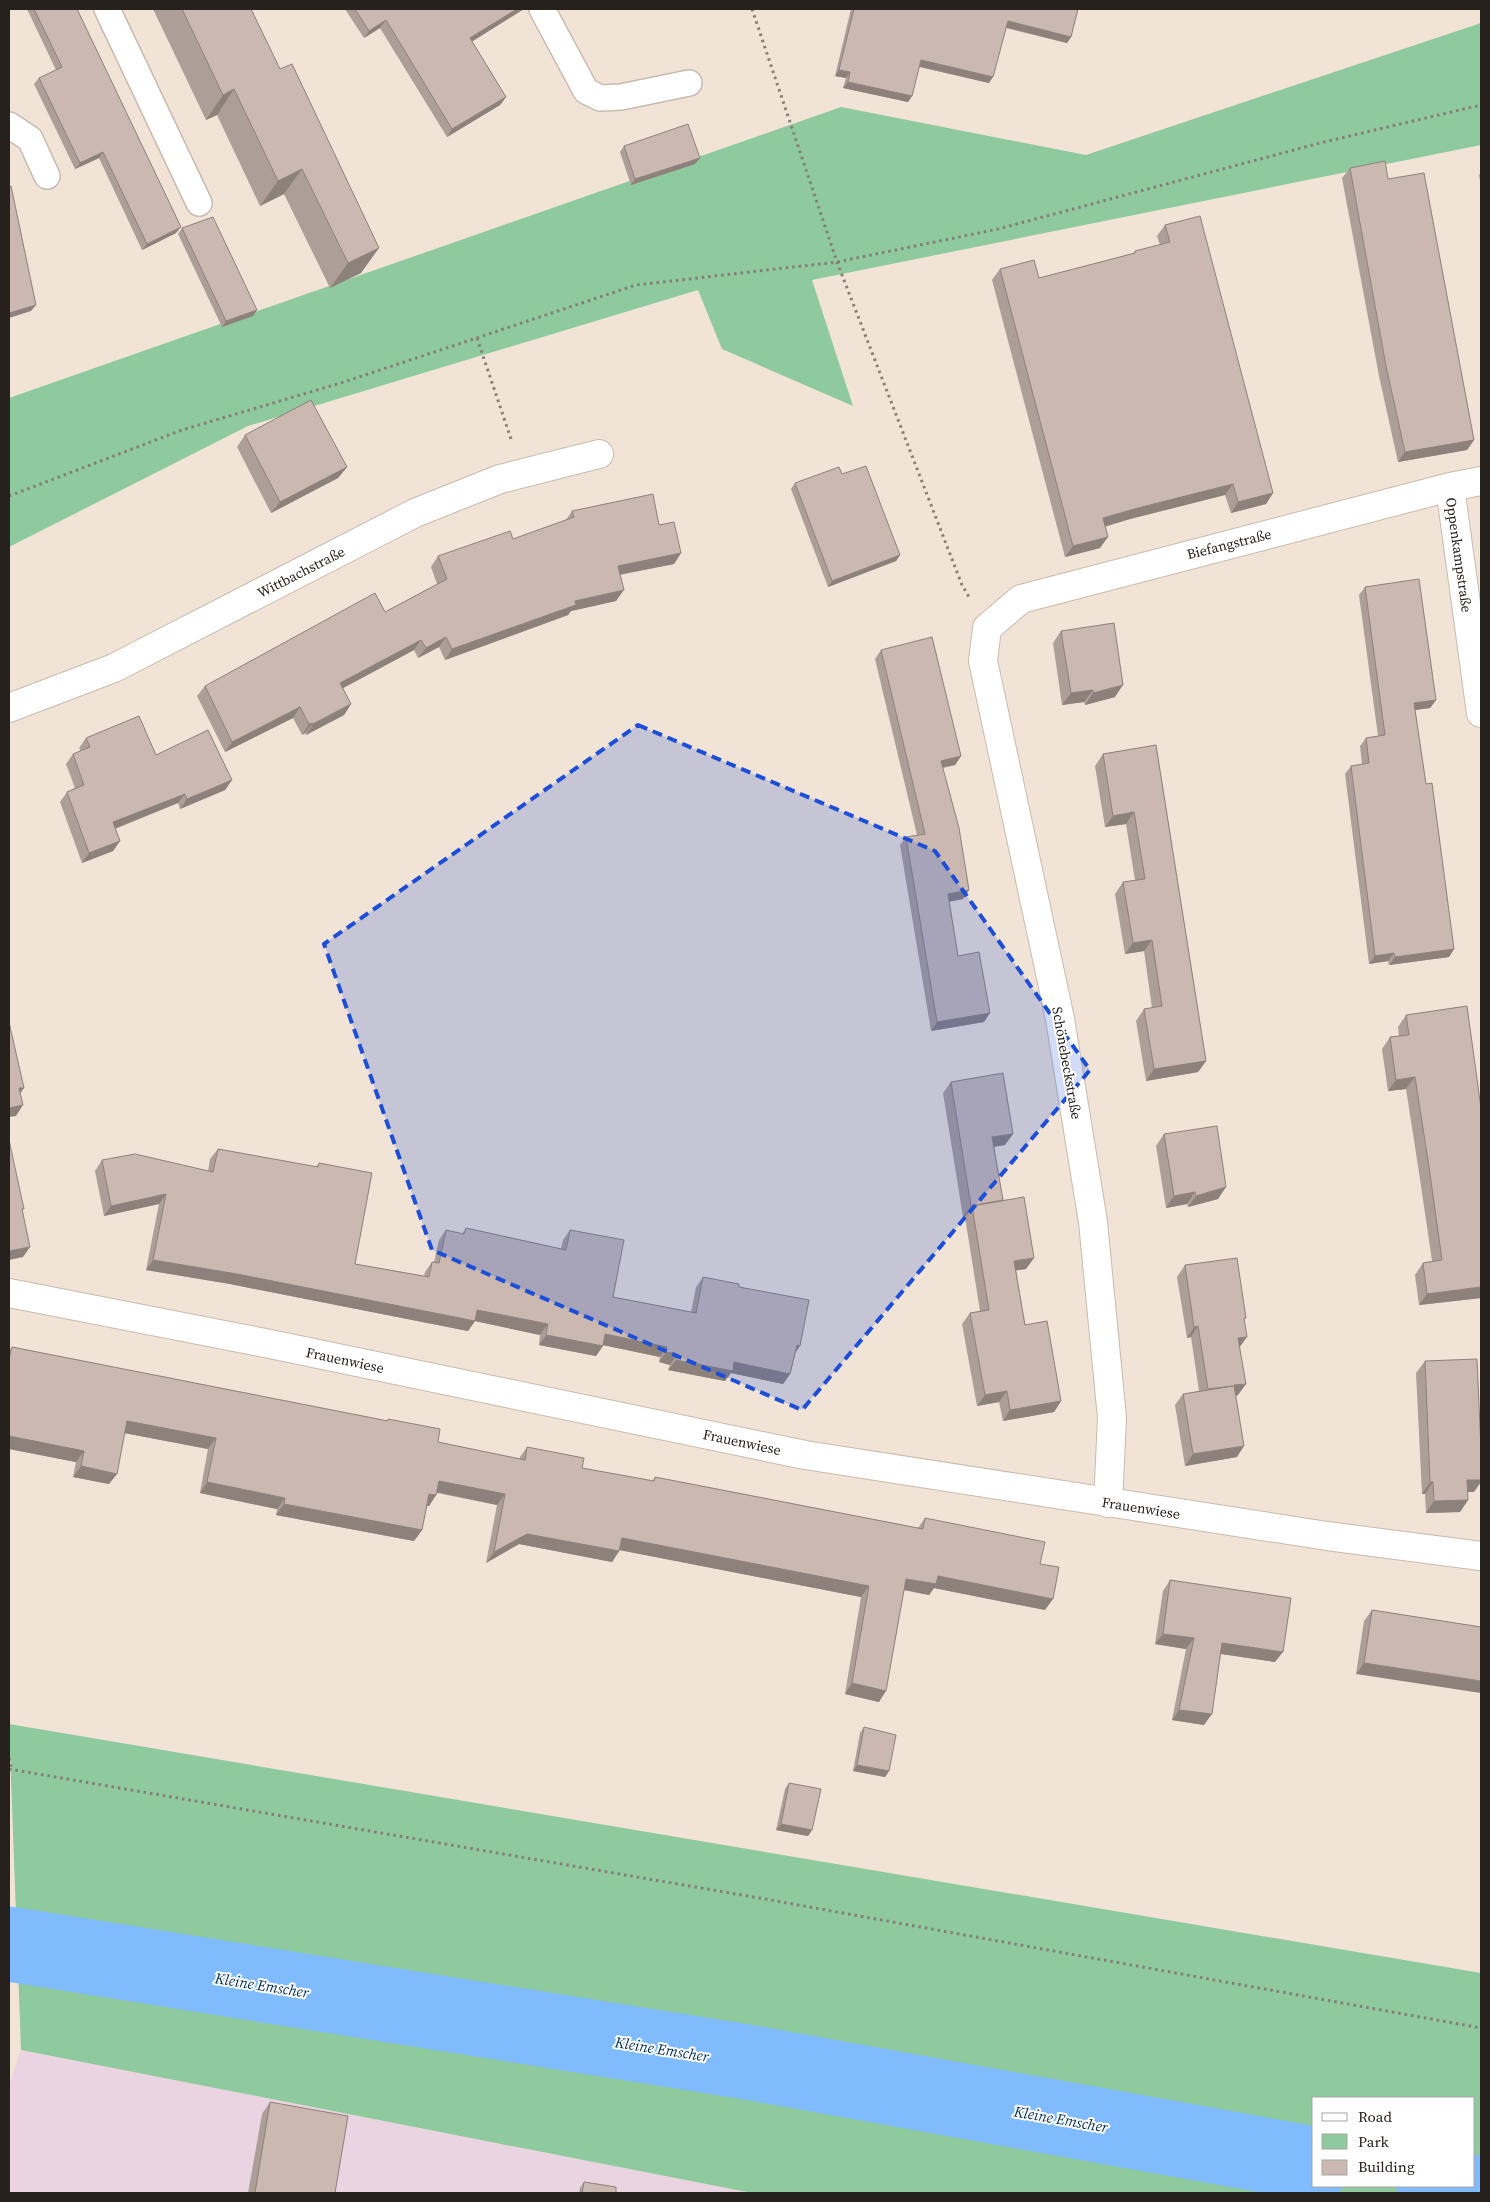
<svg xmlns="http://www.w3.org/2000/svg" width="1490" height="2202" font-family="'Source Serif 4',serif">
	<rect width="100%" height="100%" fill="#f1e3d6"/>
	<!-- industrial -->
	<path fill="#ebd4e1" d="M 21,2050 L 752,2193 L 9,2193 L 9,2085 Z"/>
	<!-- green -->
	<path fill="#8fca9e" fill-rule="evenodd" d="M 1481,23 L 1481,145 L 812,280 L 853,406 L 722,349 L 698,290 L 248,426 L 9,547 L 9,398 L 841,107 L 1086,155 Z
		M 9,1724 L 1481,1973 L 1481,2193 L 752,2193 L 21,2050 ZM 1314,2098 L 1474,2098 L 1474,2186 L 1314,2186 Z"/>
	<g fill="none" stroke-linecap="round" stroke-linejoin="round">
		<!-- river -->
		<path stroke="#7fbbfd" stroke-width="75" d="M 9,1944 L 747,2062 L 1314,2164
			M 1434,2186 L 1476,2193"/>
		<!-- service casing -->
		<g stroke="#c8bbae" stroke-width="28">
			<path id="service" d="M 107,9 L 199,203
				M 542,9 L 586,91 L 600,98 L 621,97 L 689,83
				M 9,125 L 30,139 L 47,176"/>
		</g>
		<!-- minor casing -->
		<g stroke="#c8bbae" stroke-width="30">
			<path id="minor" d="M 1450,487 L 1481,713
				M 9,708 L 114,668 L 415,513 L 500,479 L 599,454
				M 9,1293 L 270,1344 L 805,1455 L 1327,1536 L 1481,1556
				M 1108,1503 L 1112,1418 L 1093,1222 L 1060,1019 L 983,661 L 987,628 L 1021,599 L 1450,487 L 1481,481"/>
		</g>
		<!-- path -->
		<path stroke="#867d74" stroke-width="3" stroke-dasharray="2.5 4" stroke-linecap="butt" d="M 752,9 L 837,262 L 962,585 L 969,597
			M 477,338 L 511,439
			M 9,496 L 182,430 L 344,382 L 636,285 L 837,262 L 998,229 L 1320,143 L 1481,105
			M 9,1758 L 12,1770
			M 9,1769 L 765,1899 L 1481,2028"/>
		<!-- service -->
		<use href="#service" stroke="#fff" stroke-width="25"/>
		<!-- minor -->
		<use href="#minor" stroke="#fff" stroke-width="28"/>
	</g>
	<!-- wall -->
	<path fill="#ae9e98" d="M 27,9 L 77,9 L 176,233 L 142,250 L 99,158 L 75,169 L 34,84 L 39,78 L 56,70 Z
		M 153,9 L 251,9 L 361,273 L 330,288 L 284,194 L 260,206 L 217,115 L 206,120 Z
		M 345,9 L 524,9 L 472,41 L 506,97 L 500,105 L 447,137 L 380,28 L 364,38 Z
		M 851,9 L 1078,9 L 1071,37 L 1067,43 L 1006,28 L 989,83 L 919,67 L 912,96 L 908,102 L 843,88 L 846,78 L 835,76 Z
		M 624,146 L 700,158 L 695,164 L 631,185 L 620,152 Z
		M 1350,168 L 1388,179 L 1474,440 L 1467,450 L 1398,462 L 1379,376 L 1342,178 Z
		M 1481,172 L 1481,187 L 1479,175 Z
		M 1165,225 L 1273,493 L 1266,504 L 1231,513 L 1225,495 L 1130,519 L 1105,527 L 1100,548 L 1065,557 L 992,280 L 1000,269 L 1039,278 L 1133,254 L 1135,251 L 1160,245 L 1157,236 Z
		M 182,228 L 257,310 L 253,316 L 222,327 L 178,234 Z
		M 245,435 L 347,467 L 338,478 L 271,513 L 237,447 Z
		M 795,483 L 900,555 L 896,561 L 828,587 L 791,489 Z
		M 572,511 L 659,525 L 681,553 L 674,564 L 620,575 L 616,601 L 571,611 L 568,615 L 445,660 L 439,647 L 418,658 L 414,650 L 343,688 L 351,704 L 344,715 L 306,735 L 305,733 L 302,735 L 293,718 L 225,752 L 197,696 L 205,686 L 385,612 L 437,584 L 431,567 L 438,556 L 513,539 L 566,520 Z
		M 1365,587 L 1436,700 L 1430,708 L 1415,710 L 1426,784 L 1454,949 L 1449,957 L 1389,965 L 1388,961 L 1369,964 L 1345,774 L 1351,766 L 1362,764 L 1360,746 L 1366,738 L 1378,736 L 1359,595 Z
		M 1061,631 L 1115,697 L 1085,705 L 1084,702 L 1062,705 L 1053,643 Z
		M 881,650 L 961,756 L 955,765 L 943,768 L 969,890 L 963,899 L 949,902 L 958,956 L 990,1013 L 984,1022 L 931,1031 L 900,845 L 906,837 L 917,835 L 875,659 Z
		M 86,738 L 156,755 L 232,780 L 225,790 L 180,809 L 178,803 L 115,829 L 120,841 L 113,851 L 82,863 L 60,802 L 67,792 L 75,788 L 66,764 L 73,754 L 81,751 L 79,748 Z
		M 1156,745 L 1206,1061 L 1198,1072 L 1146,1081 L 1136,1021 L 1144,1009 L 1152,1008 L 1144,951 L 1125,954 L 1115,894 L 1123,882 L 1135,880 L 1126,824 L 1105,827 L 1095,766 L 1103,754 Z
		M 1406,1015 L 1481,1108 L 1481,1298 L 1419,1305 L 1415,1275 L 1423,1263 L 1432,1261 L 1420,1179 L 1406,1089 L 1388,1091 L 1382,1049 L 1390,1037 L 1399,1036 L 1398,1027 Z
		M 951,1082 L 1005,1145 L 994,1147 L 1003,1200 L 1026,1269 L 1016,1270 L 1025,1325 L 1061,1401 L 1054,1412 L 1003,1421 L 999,1402 L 977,1406 L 962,1324 L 970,1313 L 980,1311 L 965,1217 L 963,1217 L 943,1093 Z
		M 1164,1134 L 1218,1199 L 1188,1207 L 1187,1204 L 1166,1208 L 1156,1146 Z
		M 218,1149 L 316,1167 L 319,1163 L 355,1264 L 424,1276 L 425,1272 L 432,1262 L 434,1262 L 439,1240 L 446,1230 L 462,1234 L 466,1228 L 561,1249 L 563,1240 L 570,1230 L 613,1297 L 691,1312 L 696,1287 L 703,1277 L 739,1287 L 795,1354 L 790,1374 L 783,1384 L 731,1373 L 725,1381 L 668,1370 L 670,1365 L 659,1362 L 660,1357 L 603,1345 L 596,1356 L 539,1345 L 540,1335 L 475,1321 L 468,1331 L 230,1284 L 146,1270 L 159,1204 L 104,1216 L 95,1171 L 102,1160 L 208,1171 L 210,1159 Z
		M 1185,1265 L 1244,1321 L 1239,1347 L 1238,1395 L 1236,1396 L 1237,1457 L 1185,1466 L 1175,1405 L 1183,1394 L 1199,1391 L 1191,1337 L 1187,1338 L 1177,1277 Z
		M 12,1347 L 387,1421 L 388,1419 L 438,1442 L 520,1459 L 520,1457 L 527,1447 L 582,1468 L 652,1481 L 655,1477 L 918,1528 L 925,1518 L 1040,1564 L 1045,1610 L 934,1588 L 929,1595 L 904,1590 L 879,1702 L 845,1694 L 861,1597 L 620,1550 L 612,1562 L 519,1544 L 486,1563 L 497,1505 L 437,1493 L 436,1495 L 429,1506 L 426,1506 L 422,1530 L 414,1541 L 276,1515 L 277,1509 L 200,1493 L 208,1449 L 124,1433 L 109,1484 L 73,1477 L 76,1462 L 9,1449 L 9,1351 Z
		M 1425,1361 L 1474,1492 L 1467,1492 L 1468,1500 L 1460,1512 L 1426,1513 L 1425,1494 L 1422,1494 L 1416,1373 Z
		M 1170,1580 L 1275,1662 L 1221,1654 L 1204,1725 L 1172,1720 L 1186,1649 L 1155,1644 L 1163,1591 Z
		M 1372,1610 L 1481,1627 L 1356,1674 L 1364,1621 Z
		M 864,1727 L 889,1771 L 885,1777 L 853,1771 L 860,1733 Z
		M 789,1783 L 812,1830 L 808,1836 L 776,1830 L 785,1789 Z
		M 270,2102 L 335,2193 L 248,2193 L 262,2114 Z
		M 584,2182 L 616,2193 L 579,2193 L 580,2188 Z"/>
	<!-- shaded-wall -->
	<path fill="#8d817c" d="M 517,9 L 524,9 L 465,46 L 470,38 Z
		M 386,20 L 380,28 L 364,38 L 369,31 Z
		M 1008,21 L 1071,37 L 1067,43 L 1004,27 Z
		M 921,60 L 993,77 L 989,83 L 917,66 Z
		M 839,70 L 850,72 L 846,78 L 835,76 Z
		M 848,82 L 912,96 L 908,102 L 843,88 Z
		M 234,89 L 217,115 L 206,120 L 223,95 Z
		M 506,97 L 500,105 L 447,137 L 452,129 Z
		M 103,152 L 99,158 L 75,169 L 80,163 Z
		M 700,158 L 695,164 L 631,185 L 635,179 Z
		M 302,169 L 284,194 L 260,206 L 278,181 Z
		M 181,227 L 176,233 L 142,250 L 147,244 Z
		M 379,248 L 361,273 L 330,288 L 348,263 Z
		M 36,305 L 31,311 L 9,318 L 9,313 Z
		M 257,310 L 253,316 L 222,327 L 226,321 Z
		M 1474,440 L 1467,450 L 1398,462 L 1405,452 Z
		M 347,467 L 338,478 L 271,513 L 280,502 Z
		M 1233,484 L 1225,495 L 1130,519 L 1095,529 L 1103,518 L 1138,508 Z
		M 1273,493 L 1266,504 L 1231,513 L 1238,502 Z
		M 1108,537 L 1100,548 L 1065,557 L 1073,546 Z
		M 681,553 L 674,564 L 611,576 L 618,566 Z
		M 900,555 L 896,561 L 828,587 L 832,581 Z
		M 624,590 L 616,601 L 571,611 L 568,615 L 445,660 L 452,649 L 575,601 Z
		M 446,637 L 439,647 L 418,658 L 426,648 Z
		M 421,640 L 414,650 L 332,694 L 340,683 Z
		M 1123,685 L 1115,697 L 1085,705 L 1093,693 Z
		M 1093,690 L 1084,702 L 1062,705 L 1071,693 Z
		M 1436,700 L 1430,708 L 1408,711 L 1414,703 Z
		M 351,704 L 344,715 L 306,735 L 313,724 Z
		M 300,707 L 293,718 L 225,752 L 232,742 Z
		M 313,723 L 305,733 L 302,735 L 309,724 Z
		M 961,756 L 955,765 L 934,769 L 941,761 Z
		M 232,780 L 225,790 L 180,809 L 187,799 Z
		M 185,794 L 178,803 L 106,832 L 113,822 Z
		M 1134,812 L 1126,824 L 1105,827 L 1113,816 Z
		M 120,841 L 113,851 L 82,863 L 89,853 Z
		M 969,890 L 963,899 L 941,903 L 948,894 Z
		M 1152,940 L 1144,951 L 1125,954 L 1133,943 Z
		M 1454,949 L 1449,957 L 1389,965 L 1395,957 Z
		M 1394,953 L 1388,961 L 1369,964 L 1375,956 Z
		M 990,1013 L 984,1022 L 931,1031 L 937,1022 Z
		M 1206,1061 L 1198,1072 L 1146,1081 L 1154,1069 Z
		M 1415,1077 L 1406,1089 L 1388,1091 L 1396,1080 Z
		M 19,1088 L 24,1088 L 17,1098 Z
		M 23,1105 L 16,1116 L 9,1117 L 9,1108 Z
		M 1013,1134 L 1005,1145 L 985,1148 L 992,1137 Z
		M 1226,1187 L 1218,1199 L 1188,1207 L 1196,1196 Z
		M 1195,1192 L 1187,1204 L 1166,1208 L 1174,1196 Z
		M 166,1194 L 159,1204 L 104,1216 L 111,1206 Z
		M 971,1206 L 995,1212 L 972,1206 L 965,1217 L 963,1217 Z
		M 30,1247 L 23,1257 L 9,1260 L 9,1251 Z
		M 1034,1258 L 1026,1269 L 1006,1272 L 1014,1261 Z
		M 153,1260 L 237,1274 L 475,1321 L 468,1331 L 230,1284 L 146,1270 Z
		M 1481,1287 L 1481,1298 L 1419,1305 L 1427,1294 Z
		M 477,1310 L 548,1324 L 540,1335 L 470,1320 Z
		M 1198,1326 L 1191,1337 L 1187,1338 L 1194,1327 Z
		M 605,1334 L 667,1347 L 660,1357 L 598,1344 Z
		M 546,1335 L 603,1346 L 596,1356 L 539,1345 Z
		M 1247,1337 L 1239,1348 L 1238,1338 Z
		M 797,1345 L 800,1346 L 793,1356 Z
		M 666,1352 L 677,1354 L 670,1365 L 659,1362 Z
		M 676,1360 L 734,1362 L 790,1374 L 783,1384 L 731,1373 L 725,1381 L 668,1370 Z
		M 1246,1384 L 1238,1395 L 1227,1397 L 1234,1385 Z
		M 1007,1391 L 999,1402 L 977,1406 L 985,1395 Z
		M 1061,1401 L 1054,1412 L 1003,1421 L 1010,1410 Z
		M 127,1421 L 216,1438 L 208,1449 L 119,1432 Z
		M 9,1436 L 84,1451 L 76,1462 L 9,1449 Z
		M 1244,1446 L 1237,1457 L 1185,1466 L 1193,1454 Z
		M 81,1466 L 117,1474 L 109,1484 L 73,1477 Z
		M 1467,1480 L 1481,1480 L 1481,1482 L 1474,1492 L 1459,1492 Z
		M 439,1481 L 505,1494 L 497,1505 L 432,1491 Z
		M 207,1482 L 285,1498 L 277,1509 L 200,1493 Z
		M 1430,1482 L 1433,1482 L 1425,1494 L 1422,1494 Z
		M 429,1494 L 436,1495 L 429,1506 L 421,1505 Z
		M 1468,1500 L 1460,1512 L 1426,1513 L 1434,1501 Z
		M 284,1504 L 422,1530 L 414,1541 L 276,1515 Z
		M 527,1534 L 619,1551 L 612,1562 L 519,1544 L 486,1563 L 494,1552 Z
		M 622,1538 L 869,1586 L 861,1597 L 614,1549 Z
		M 938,1576 L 1053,1599 L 1045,1610 L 934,1588 L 929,1595 L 899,1589 L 906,1579 Z
		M 1163,1634 L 1194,1638 L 1186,1649 L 1155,1644 Z
		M 1222,1643 L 1283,1652 L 1275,1662 L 1215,1653 Z
		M 1364,1663 L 1481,1681 L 1481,1693 L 1356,1674 Z
		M 852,1683 L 886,1691 L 879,1702 L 845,1694 Z
		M 1179,1710 L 1212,1714 L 1204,1725 L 1172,1720 Z
		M 857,1765 L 889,1771 L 885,1777 L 853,1771 Z
		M 781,1824 L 812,1830 L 808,1836 L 776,1830 Z"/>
	<!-- building -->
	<path fill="#cab8b1" stroke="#8d817c" d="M 34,9 L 77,9 L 181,227 L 147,244 L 103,152 L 80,163 L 39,78 L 62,67 Z
		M 182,9 L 251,9 L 280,69 L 292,64 L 379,248 L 348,263 L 302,169 L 278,181 L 234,89 L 223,95 Z
		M 355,9 L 517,9 L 470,38 L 506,97 L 452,129 L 386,20 L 369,31 Z
		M 854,9 L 1078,9 L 1071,37 L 1008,21 L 993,77 L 921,60 L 912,96 L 848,82 L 850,72 L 839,70 Z
		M 688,124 L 700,158 L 635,179 L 624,146 Z
		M 1385,161 L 1388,179 L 1424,173 L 1474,440 L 1405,452 L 1386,366 L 1350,168 Z
		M 11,186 L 36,305 L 9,313 L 9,187 Z
		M 1200,216 L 1273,493 L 1238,502 L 1233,484 L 1138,508 L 1103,518 L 1108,537 L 1073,546 L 1000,269 L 1034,260 L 1039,278 L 1135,253 L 1135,251 L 1170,242 L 1165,225 Z
		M 213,217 L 257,310 L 226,321 L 182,228 Z
		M 311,400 L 347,467 L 280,502 L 245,435 Z
		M 866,466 L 900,555 L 832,581 L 795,483 L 839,467 L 842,474 Z
		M 653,494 L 659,525 L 674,522 L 681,553 L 618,566 L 624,590 L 575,601 L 576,605 L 452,649 L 446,637 L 426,648 L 421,640 L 340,683 L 351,704 L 313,724 L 313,723 L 309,724 L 300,707 L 232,742 L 205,686 L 375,593 L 385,612 L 447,579 L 438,556 L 510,531 L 513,539 L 574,517 L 572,511 Z
		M 1419,579 L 1436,700 L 1414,703 L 1426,784 L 1432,783 L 1454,949 L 1395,957 L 1394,953 L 1375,956 L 1351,766 L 1369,763 L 1366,738 L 1385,735 L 1365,587 Z
		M 1114,623 L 1123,685 L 1093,693 L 1093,690 L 1071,693 L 1061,631 Z
		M 932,637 L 961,756 L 941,761 L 959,828 L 969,890 L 948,894 L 958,956 L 979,952 L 990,1013 L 937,1022 L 906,837 L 925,834 L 881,650 Z
		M 139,716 L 156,755 L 208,730 L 232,780 L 187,799 L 185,794 L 113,822 L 120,841 L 89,853 L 67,792 L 84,785 L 73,754 L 90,747 L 86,738 Z
		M 1156,745 L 1206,1061 L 1154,1069 L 1144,1009 L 1162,1006 L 1152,940 L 1133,943 L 1123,882 L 1145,879 L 1134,812 L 1113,816 L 1103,754 Z
		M 1467,1006 L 1481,1108 L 1481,1287 L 1427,1294 L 1423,1263 L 1442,1260 L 1429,1167 L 1415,1077 L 1396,1080 L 1390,1037 L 1409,1035 L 1406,1015 Z
		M 9,1022 L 24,1088 L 19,1088 L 23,1105 L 9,1108 Z
		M 1003,1073 L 1013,1134 L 992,1137 L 1003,1200 L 971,1206 L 951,1082 Z
		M 1217,1126 L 1226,1187 L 1196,1196 L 1195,1192 L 1174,1196 L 1164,1134 Z
		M 9,1140 L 24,1209 L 22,1209 L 30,1247 L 9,1251 Z
		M 218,1149 L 318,1167 L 319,1163 L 372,1173 L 355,1264 L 429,1277 L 432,1262 L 439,1263 L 446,1230 L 464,1234 L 466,1228 L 566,1250 L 570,1230 L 624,1240 L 613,1297 L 696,1313 L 703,1277 L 739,1284 L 739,1287 L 809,1300 L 800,1346 L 797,1345 L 790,1374 L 734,1362 L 733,1371 L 676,1360 L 677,1354 L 666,1352 L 667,1347 L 605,1334 L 603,1346 L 546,1335 L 548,1324 L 477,1310 L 475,1321 L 237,1274 L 153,1260 L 166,1194 L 111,1206 L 102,1160 L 135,1154 L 213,1172 Z
		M 1024,1197 L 1034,1258 L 1014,1261 L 1025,1325 L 1047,1321 L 1061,1401 L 1010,1410 L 1007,1391 L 985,1395 L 970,1313 L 989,1310 L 972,1206 Z
		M 1237,1258 L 1246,1318 L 1244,1318 L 1247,1337 L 1238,1338 L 1246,1384 L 1234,1385 L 1244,1446 L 1193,1454 L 1183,1394 L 1233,1386 L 1208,1389 L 1198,1326 L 1194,1327 L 1185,1265 Z
		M 12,1347 L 388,1421 L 388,1419 L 440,1429 L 438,1442 L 525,1460 L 527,1447 L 584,1458 L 582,1468 L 654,1481 L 655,1477 L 923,1529 L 925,1518 L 1045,1542 L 1040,1564 L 1059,1567 L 1053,1599 L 938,1576 L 936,1584 L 906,1579 L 886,1691 L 852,1683 L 869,1586 L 622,1538 L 619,1551 L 527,1534 L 494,1552 L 505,1494 L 439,1481 L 436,1495 L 429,1494 L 422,1530 L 284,1504 L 285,1498 L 207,1482 L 216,1438 L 127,1421 L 117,1474 L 81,1466 L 84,1451 L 9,1436 L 9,1358 Z
		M 1477,1359 L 1481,1450 L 1481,1480 L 1467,1480 L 1468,1500 L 1434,1501 L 1433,1482 L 1430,1482 L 1425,1361 Z
		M 1170,1580 L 1291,1598 L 1283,1652 L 1222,1643 L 1212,1714 L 1179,1710 L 1194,1638 L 1163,1634 Z
		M 1372,1610 L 1481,1627 L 1481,1681 L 1364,1663 Z
		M 864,1727 L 896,1735 L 889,1771 L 857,1765 Z
		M 789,1783 L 821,1789 L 812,1830 L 781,1824 Z
		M 270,2102 L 348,2116 L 335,2193 L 255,2193 Z
		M 584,2182 L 616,2187 L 616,2193 L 582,2193 Z"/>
	<!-- marked area -->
	<path fill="#1d4ed8" fill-opacity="0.2" stroke="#1d4ed8" stroke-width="4" stroke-dasharray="10 6" stroke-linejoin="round" d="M 638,725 L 935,851 L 1090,1070 L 802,1410 L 432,1250 L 324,944 Z"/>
	<g text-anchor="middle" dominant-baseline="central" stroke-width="4" stroke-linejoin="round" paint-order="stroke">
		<!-- street labels -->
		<g font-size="14" fill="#26211c" stroke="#fff">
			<text transform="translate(1229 544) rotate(-14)">Biefangstraße</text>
			<text transform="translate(1459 555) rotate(82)">Oppenkampstraße</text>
			<text transform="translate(301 572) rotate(-27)">Wittbachstraße</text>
			<text transform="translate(1067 1063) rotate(80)">Schönebeckstraße</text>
			<text transform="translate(345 1360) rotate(12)">Frauenwiese</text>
			<text transform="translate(742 1442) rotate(12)">Frauenwiese</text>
			<text transform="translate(1141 1508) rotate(9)">Frauenwiese</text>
		</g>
		<!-- water labels -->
		<g font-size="15" font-style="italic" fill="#022e57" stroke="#fff">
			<text transform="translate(262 1985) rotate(9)">Kleine Emscher</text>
			<text transform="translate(662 2049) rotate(9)">Kleine Emscher</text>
			<text transform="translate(1061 2119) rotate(10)">Kleine Emscher</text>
		</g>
	</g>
	<!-- border -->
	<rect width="1490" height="2202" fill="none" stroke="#26211c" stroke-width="20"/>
	<!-- legend -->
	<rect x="1312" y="2097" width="162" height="90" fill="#ffffff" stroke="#a8a6a4"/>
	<rect x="1322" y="2113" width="25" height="8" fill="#ffffff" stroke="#a8a6a4"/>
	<text x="1358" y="2122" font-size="15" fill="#26211c">Road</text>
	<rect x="1322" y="2134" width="25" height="15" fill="#8fca9e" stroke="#a8a6a4"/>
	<text x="1358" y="2147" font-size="15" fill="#26211c">Park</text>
	<rect x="1322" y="2160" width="25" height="15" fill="#cab8b1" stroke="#a8a6a4"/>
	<text x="1358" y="2172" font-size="15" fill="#26211c">Building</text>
</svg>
